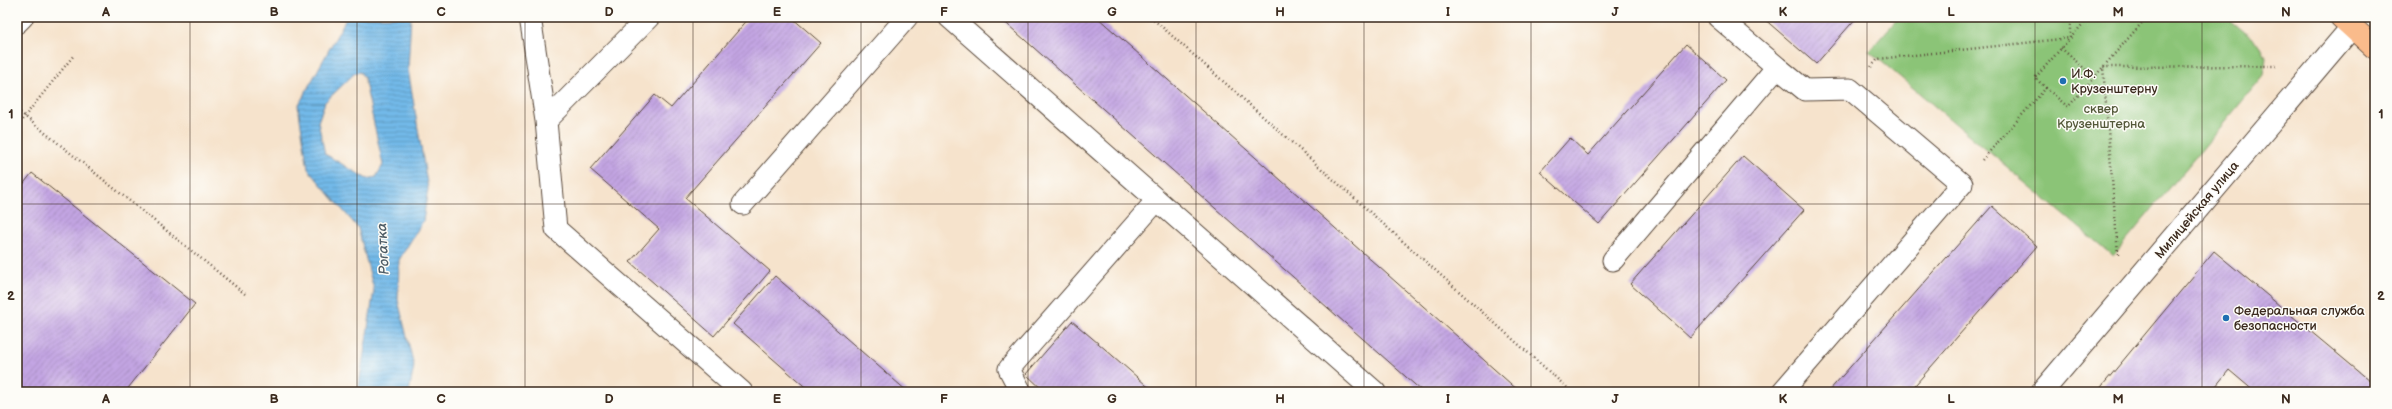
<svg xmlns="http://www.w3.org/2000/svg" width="2392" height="409" font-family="'Balsamiq Sans',sans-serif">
	<defs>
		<pattern id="water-rules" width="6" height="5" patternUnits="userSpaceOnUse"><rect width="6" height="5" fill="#72b9e9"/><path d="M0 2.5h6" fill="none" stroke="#5f97bc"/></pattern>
		<pattern id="building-hatch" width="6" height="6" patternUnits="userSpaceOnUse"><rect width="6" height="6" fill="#c3a5e3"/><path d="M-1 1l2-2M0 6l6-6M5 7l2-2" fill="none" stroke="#a087b7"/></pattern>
	</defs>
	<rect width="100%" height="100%" fill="#fdfcf7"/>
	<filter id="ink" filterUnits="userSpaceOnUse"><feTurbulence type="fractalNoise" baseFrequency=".025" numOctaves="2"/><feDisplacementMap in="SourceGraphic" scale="8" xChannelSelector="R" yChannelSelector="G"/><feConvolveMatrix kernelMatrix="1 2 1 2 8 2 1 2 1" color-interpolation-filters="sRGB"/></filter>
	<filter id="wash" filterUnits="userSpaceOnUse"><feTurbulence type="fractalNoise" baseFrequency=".012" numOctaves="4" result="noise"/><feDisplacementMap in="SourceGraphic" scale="16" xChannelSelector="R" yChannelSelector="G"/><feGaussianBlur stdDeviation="0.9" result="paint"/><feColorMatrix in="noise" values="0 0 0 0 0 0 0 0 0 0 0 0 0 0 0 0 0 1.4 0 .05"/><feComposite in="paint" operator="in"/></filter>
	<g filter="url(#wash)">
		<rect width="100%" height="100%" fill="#f6e3cc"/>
		<!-- park -->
		<path fill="#8bc477" stroke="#63774a" d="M 1899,17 L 2227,17 L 2261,46 L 2266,58 L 2264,75 L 2113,256 L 1869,51 Z"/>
		<!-- water -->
		<path fill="url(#water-rules)" stroke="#567284" fill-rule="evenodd" d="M 347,17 L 411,17 L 408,69 L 428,189 L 423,221 L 399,260 L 398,300 L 414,366 L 409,392 L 360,392 L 359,385 L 374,290 L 358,228 L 308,169 L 298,106 ZM 360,72 L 364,78 L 383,165 L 376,177 L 367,179 L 325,154 L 318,122 L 325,102 L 355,73 Z"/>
		<g id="blocks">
			<!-- building -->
			<path fill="url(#building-hatch)" d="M 750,17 L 791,17 L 821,43 L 685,198 L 770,271 L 714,336 L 630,262 L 659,229 L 590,169 L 655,95 L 671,108 Z
				M 999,17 L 1097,17 L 1520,392 L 1423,392 Z
				M 1762,17 L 1857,17 L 1816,64 Z
				M 1686,44 L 1726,80 L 1599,224 L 1540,172 L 1570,138 L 1588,155 Z
				M 1743,156 L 1804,210 L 1690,338 L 1630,284 Z
				M 32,173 L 195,304 L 125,392 L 17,392 L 17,192 Z
				M 1992,206 L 2037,246 L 1909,392 L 1828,392 Z
				M 2214,251 L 2375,385 L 2375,392 L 2255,392 L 2229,370 L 2211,392 L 2097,392 Z
				M 775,276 L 908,392 L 811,392 L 733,324 Z
				M 1072,321 L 1105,349 L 1154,392 L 1045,392 L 1026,374 Z"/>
		</g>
	</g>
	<g filter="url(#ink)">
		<use href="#blocks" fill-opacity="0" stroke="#574638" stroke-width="1"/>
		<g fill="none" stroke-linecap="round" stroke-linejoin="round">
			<!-- service casing -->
			<g stroke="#574638" stroke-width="23">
				<path id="service" d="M 530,17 L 546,121 L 556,229 L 742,392
					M 949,17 L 1375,392
					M 1777,67 L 1805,90 L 1850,89 L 1962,184 L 1782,392
					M 546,121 L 649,17
					M 743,204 L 907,17
					M 1613,260 L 1777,67 L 1718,17
					M 1021,392 L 1009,369 L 1157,200"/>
			</g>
			<!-- minor casing -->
			<g stroke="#574638" stroke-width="24">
				<path id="minor" d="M 17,22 L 22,17
					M 2042,392 L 2352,27"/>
			</g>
			<!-- primary casing -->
			<g stroke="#574638" stroke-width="24">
				<path id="primary" d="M 2341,17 L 2375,48"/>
			</g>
			<!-- path -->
			<path stroke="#574638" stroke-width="2.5" stroke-dasharray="1 3" stroke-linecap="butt" d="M 1151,17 L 1572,392
				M 2061,48 L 2094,77
				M 1871,67 L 1878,59 L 2070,38 L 2070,17
				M 2046,88 L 2035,78 L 2089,17
				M 17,110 L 245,294
				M 17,126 L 74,55
				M 1982,160 L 2046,88 L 2068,107 L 2147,17
				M 2118,254 L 2103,67 L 2278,66"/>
			<!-- service -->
			<use href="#service" stroke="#fff" stroke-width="21"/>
			<!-- minor -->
			<use href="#minor" stroke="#fff" stroke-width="22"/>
			<!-- primary -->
			<use href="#primary" stroke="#fabb8b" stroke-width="22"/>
		</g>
	</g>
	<!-- grid -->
	<path fill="none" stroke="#3b2a1e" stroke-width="1" stroke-opacity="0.55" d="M 190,17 L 190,392M 357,17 L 357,392M 525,17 L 525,392M 693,17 L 693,392M 861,17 L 861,392M 1028,17 L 1028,392M 1196,17 L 1196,392M 1364,17 L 1364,392M 1531,17 L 1531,392M 1699,17 L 1699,392M 1867,17 L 1867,392M 2035,17 L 2035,392M 2202,17 L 2202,392M 17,204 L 2375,204"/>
	<!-- markers -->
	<g fill="#1f6fb2" stroke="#fdfcf7" stroke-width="1.5">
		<circle cx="2063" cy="81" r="4"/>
		<circle cx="2226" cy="318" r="4"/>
	</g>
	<g text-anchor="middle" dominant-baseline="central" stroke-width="3" stroke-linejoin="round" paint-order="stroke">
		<!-- poi labels -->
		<g font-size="13" fill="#3b2a1e" stroke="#fdfcf7" text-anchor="start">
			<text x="2071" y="74">И.Ф.<tspan x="2071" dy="15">Крузенштерну</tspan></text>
			<text x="2234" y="311">Федеральная служба<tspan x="2234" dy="15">безопасности</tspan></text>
		</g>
		<!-- park labels -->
		<g font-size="13" fill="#535839" stroke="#fdfcf7">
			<text x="2101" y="109">сквер<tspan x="2101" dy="15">Крузенштерна</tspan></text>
		</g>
		<!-- street labels -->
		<g font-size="13" fill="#3b2a1e" stroke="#fdfcf7">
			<text transform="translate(2197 210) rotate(-50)">Милицейская улица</text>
		</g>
		<!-- water labels -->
		<g font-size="14" font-style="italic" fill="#4e5c65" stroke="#fdfcf7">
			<text transform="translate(383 249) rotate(-93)">Рогатка</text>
		</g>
	</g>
	<!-- margin -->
	<rect width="2392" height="409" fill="none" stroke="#fdfcf7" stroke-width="44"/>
	<rect x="22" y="22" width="2348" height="365" fill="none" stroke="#3b2a1e" stroke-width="1.5"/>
	<g font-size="13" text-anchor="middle" font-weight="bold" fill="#3b2a1e">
		<text x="106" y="16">A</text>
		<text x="274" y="16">B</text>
		<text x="441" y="16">C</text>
		<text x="609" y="16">D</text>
		<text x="777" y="16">E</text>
		<text x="944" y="16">F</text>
		<text x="1112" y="16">G</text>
		<text x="1280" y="16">H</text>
		<text x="1448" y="16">I</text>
		<text x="1615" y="16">J</text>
		<text x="1783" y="16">K</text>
		<text x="1951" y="16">L</text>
		<text x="2118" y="16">M</text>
		<text x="2286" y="16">N</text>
		<text x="11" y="118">1</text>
		<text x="2381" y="118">1</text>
		<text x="11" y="300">2</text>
		<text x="2381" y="300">2</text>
		<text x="106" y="403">A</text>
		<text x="274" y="403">B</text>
		<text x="441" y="403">C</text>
		<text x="609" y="403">D</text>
		<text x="777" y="403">E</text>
		<text x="944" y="403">F</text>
		<text x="1112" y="403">G</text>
		<text x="1280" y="403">H</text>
		<text x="1448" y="403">I</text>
		<text x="1615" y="403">J</text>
		<text x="1783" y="403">K</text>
		<text x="1951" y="403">L</text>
		<text x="2118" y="403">M</text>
		<text x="2286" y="403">N</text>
	</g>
</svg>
